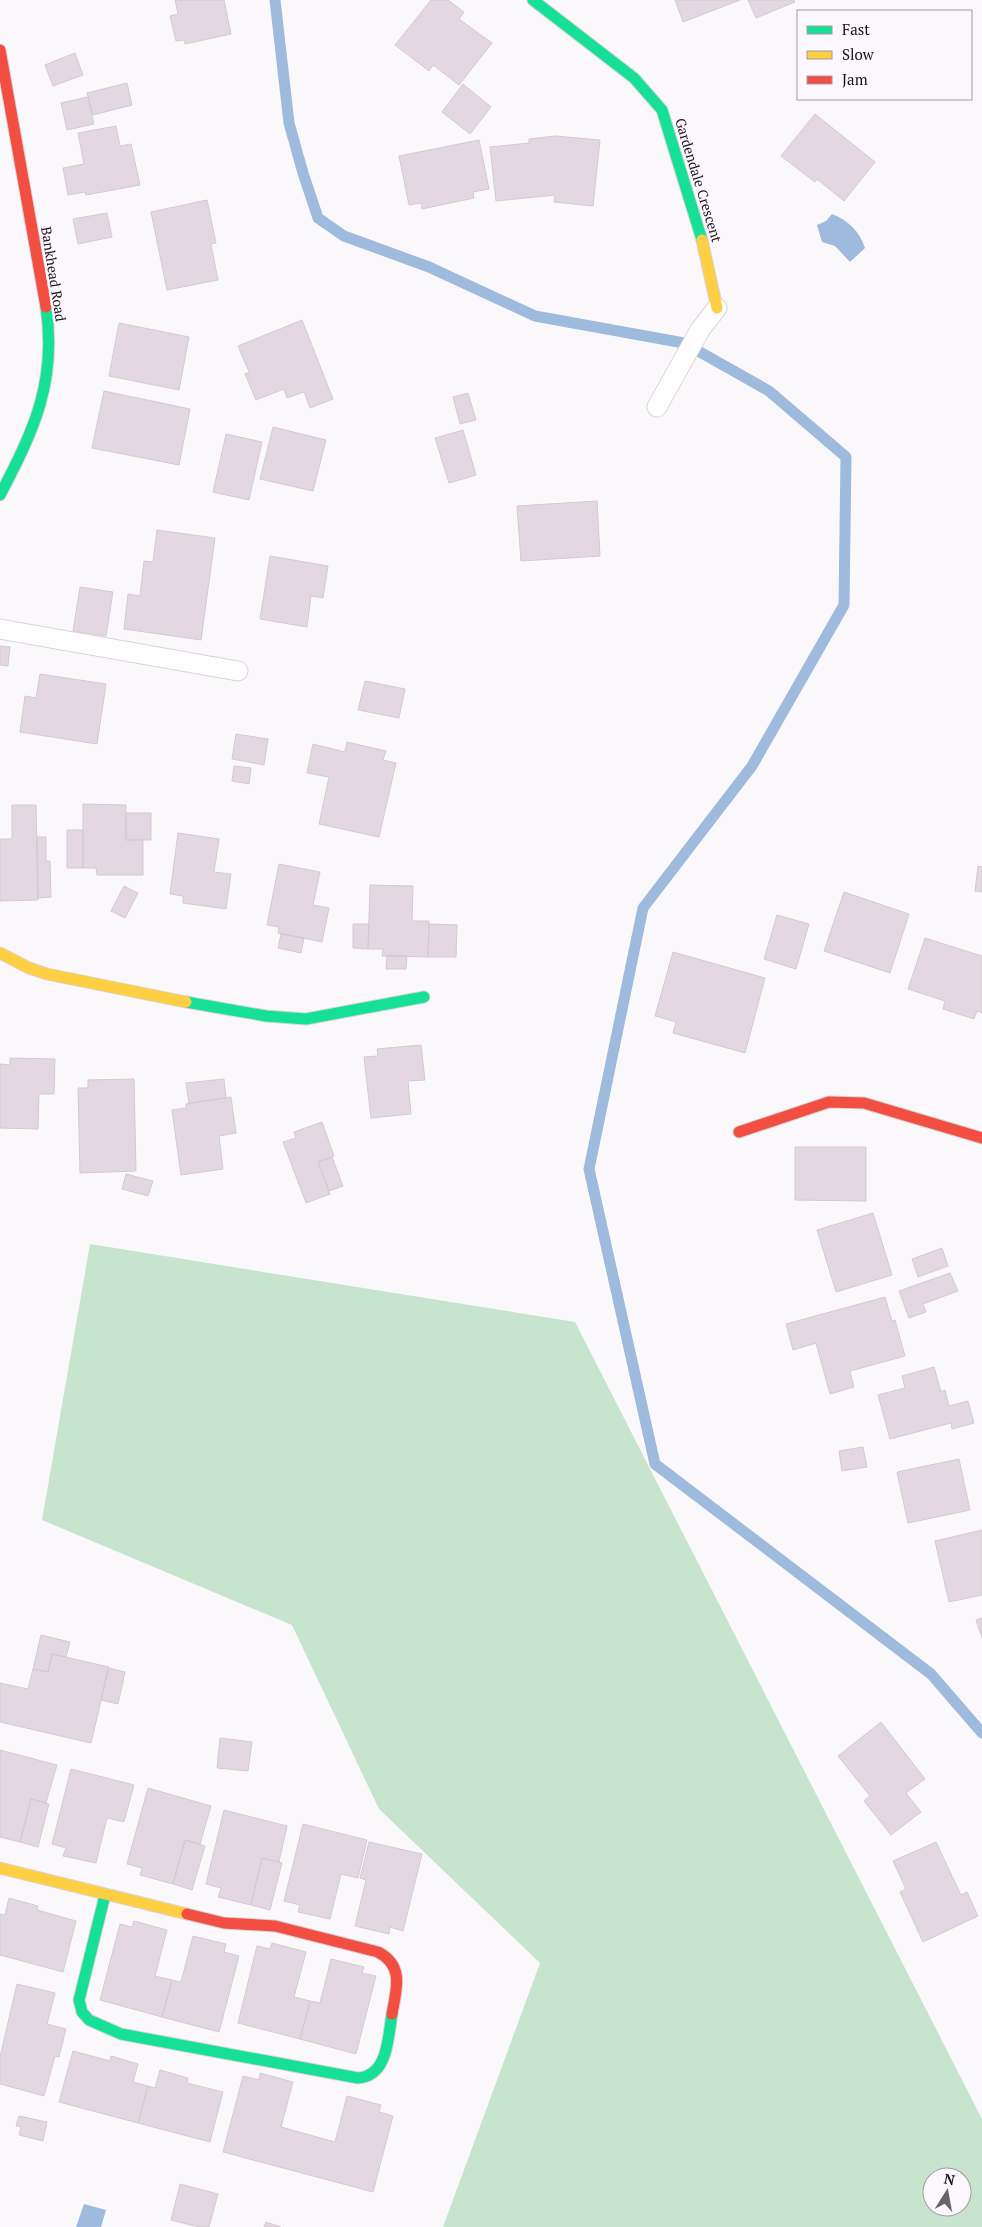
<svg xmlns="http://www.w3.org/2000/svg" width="982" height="2227" font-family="'PT Serif',serif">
	<rect width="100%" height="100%" fill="#fbf8fb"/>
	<!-- forest -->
	<path fill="#c6e4ce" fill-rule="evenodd" d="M 90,1244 L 575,1322 L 982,2119 L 982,2227 L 443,2227 L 540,1963 L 379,1809 L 292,1625 L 42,1520 ZM 932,2177 L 962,2177 L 962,2207 L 932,2207 Z"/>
	<!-- water -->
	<path fill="#9ebadc" d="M 832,214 C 848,220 860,232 865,248 L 850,262 L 835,246 L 822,242 L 817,225 L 826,221 Z
		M 84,2204 L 106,2210 L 101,2227 L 76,2227 Z"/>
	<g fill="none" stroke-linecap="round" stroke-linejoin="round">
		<!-- stream -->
		<path stroke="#9ebadc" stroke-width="11" d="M 275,0 L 289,123 L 303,173 L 318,218 L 344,236 L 429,267 L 535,316 L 684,343 L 769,391 L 846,457 L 844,605 L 752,766 L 643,908 L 589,1169 L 655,1464 L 931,1674 L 982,1733"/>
	</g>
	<!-- building -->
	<path fill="#e3d8e2" stroke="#d2cbd1" d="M 175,0 L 224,0 L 231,34 L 185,44 L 184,40 L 176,41 L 170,16 L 178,14 Z
		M 431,0 L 448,0 L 464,12 L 459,19 L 492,43 L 459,85 L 433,65 L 429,71 L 395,45 Z
		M 675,0 L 740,0 L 683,22 Z
		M 748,0 L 794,0 L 795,2 L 756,18 Z
		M 75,53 L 83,75 L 53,86 L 45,65 Z
		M 127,83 L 132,105 L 93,115 L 87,93 Z
		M 463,84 L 491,107 L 470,134 L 442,112 Z
		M 88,97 L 94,124 L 67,130 L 61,103 Z
		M 815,114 L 875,162 L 844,201 L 817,179 L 815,182 L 781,156 Z
		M 116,126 L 120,146 L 131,144 L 140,185 L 86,195 L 85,192 L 68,195 L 63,168 L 84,164 L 78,133 Z
		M 555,136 L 600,140 L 593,206 L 554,202 L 555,195 L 496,201 L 490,147 L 529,143 L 529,139 Z
		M 479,140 L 489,189 L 473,192 L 474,198 L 422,209 L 421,203 L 409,205 L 399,156 Z
		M 207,200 L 216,243 L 211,244 L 218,280 L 167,290 L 151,212 Z
		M 107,213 L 112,237 L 78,244 L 73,219 Z
		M 302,320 L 333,399 L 310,408 L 304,392 L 287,398 L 284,389 L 256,400 L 245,374 L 249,372 L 238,346 Z
		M 119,323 L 189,337 L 179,390 L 109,376 Z
		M 104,391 L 190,409 L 179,465 L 92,448 Z
		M 468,393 L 476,420 L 460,424 L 453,397 Z
		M 273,427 L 326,440 L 313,491 L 260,479 Z
		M 463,430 L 476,475 L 449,483 L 435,438 Z
		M 226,434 L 262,442 L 249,500 L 213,492 Z
		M 597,501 L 600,556 L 521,561 L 517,506 Z
		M 157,530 L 215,538 L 201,640 L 124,629 L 128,594 L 140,596 L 144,561 L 153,562 Z
		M 270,556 L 328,566 L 323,598 L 311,596 L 307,627 L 260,619 Z
		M 80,587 L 113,592 L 106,636 L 73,631 Z
		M 0,646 L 10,647 L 8,666 L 0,665 Z
		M 40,674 L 106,684 L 97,744 L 20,732 L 25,696 L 36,698 Z
		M 365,681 L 405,689 L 399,718 L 358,710 Z
		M 236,734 L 268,739 L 264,765 L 232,759 Z
		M 347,742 L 386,751 L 383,760 L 396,763 L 379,837 L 319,824 L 329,777 L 307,773 L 313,744 L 345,752 Z
		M 234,766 L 251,768 L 249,784 L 232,781 Z
		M 83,804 L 126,805 L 126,840 L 143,840 L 143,875 L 97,875 L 96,868 L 83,868 Z
		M 12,805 L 36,805 L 38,900 L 0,901 L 0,839 L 12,839 Z
		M 126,813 L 151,813 L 151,840 L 126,840 Z
		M 67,830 L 83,830 L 83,868 L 67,868 Z
		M 178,833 L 219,839 L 214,872 L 231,874 L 226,909 L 183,903 L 183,896 L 170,894 Z
		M 37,837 L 46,837 L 46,861 L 50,861 L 51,897 L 38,898 Z
		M 279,864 L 320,872 L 313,905 L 329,908 L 322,942 L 278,933 L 279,927 L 267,925 Z
		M 978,866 L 982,867 L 982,892 L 975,891 Z
		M 370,885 L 413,886 L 412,921 L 429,921 L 428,957 L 382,956 L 383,949 L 368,949 Z
		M 124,886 L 138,893 L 125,918 L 111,911 Z
		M 844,892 L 909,914 L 890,973 L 824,951 Z
		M 777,915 L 809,924 L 796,969 L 764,959 Z
		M 353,924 L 369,924 L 368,949 L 353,948 Z
		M 429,924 L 457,925 L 456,957 L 428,957 Z
		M 281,934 L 304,938 L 301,953 L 278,948 Z
		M 925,938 L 982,956 L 982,1013 L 977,1011 L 974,1019 L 943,1009 L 945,1001 L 908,989 Z
		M 673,952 L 765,978 L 745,1053 L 673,1033 L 676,1022 L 655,1016 Z
		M 387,955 L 407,956 L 406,969 L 386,969 Z
		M 421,1045 L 425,1080 L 408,1081 L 411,1114 L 371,1118 L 364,1057 L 378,1056 L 377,1049 Z
		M 10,1058 L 55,1059 L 54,1094 L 39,1094 L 38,1129 L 0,1128 L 0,1064 L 10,1065 Z
		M 134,1079 L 136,1171 L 80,1173 L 78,1088 L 88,1088 L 88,1080 Z
		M 224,1079 L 226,1098 L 189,1103 L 186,1083 Z
		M 231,1097 L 236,1133 L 219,1136 L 223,1169 L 181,1175 L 172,1110 L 186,1108 L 186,1104 Z
		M 322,1122 L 334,1156 L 318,1162 L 330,1194 L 306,1203 L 283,1142 L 296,1138 L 294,1132 Z
		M 795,1147 L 866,1147 L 866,1201 L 795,1200 Z
		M 332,1157 L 343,1186 L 329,1191 L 318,1162 Z
		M 126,1174 L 153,1181 L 148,1196 L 122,1189 Z
		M 873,1213 L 892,1275 L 836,1292 L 817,1230 Z
		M 942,1248 L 948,1266 L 918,1277 L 912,1259 Z
		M 950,1273 L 958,1291 L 923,1304 L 926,1312 L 909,1318 L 899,1291 Z
		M 885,1297 L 892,1321 L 895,1320 L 905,1356 L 850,1371 L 854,1387 L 830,1394 L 816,1343 L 793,1350 L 786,1324 Z
		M 934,1367 L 941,1392 L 945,1390 L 949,1406 L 968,1401 L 974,1423 L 952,1429 L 951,1423 L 890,1439 L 878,1395 L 905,1388 L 902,1376 Z
		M 863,1447 L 867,1467 L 842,1471 L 839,1451 Z
		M 959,1459 L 970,1510 L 908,1523 L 897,1472 Z
		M 982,1530 L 982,1595 L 949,1602 L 935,1541 Z
		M 982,1618 L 982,1638 L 976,1620 Z
		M 41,1635 L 70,1642 L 66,1657 L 52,1654 L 48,1672 L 33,1669 Z
		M 52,1654 L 109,1667 L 91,1743 L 0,1722 L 0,1683 L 28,1689 L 33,1669 L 48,1672 Z
		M 108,1668 L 125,1672 L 118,1704 L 101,1700 Z
		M 881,1722 L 925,1779 L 906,1793 L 921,1812 L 891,1835 L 864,1801 L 870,1796 L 838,1756 Z
		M 220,1738 L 252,1742 L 248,1771 L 217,1768 Z
		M 0,1750 L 57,1765 L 46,1803 L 31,1799 L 20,1842 L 0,1837 Z
		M 71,1769 L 134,1785 L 124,1822 L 107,1818 L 96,1863 L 63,1856 L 66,1848 L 52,1844 Z
		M 148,1788 L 211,1806 L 200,1844 L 185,1840 L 173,1884 L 140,1875 L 142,1868 L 127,1864 Z
		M 31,1799 L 49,1804 L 38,1847 L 20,1842 Z
		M 224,1810 L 287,1826 L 279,1862 L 262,1858 L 251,1905 L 218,1897 L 221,1888 L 206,1884 Z
		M 303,1824 L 367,1840 L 358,1878 L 341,1874 L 330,1919 L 298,1912 L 300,1905 L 284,1901 Z
		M 185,1840 L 205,1846 L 192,1890 L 173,1884 Z
		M 369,1842 L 422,1854 L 403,1931 L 390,1927 L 389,1934 L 355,1926 L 366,1880 L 360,1878 Z
		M 936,1842 L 961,1895 L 967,1892 L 978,1916 L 923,1942 L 900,1892 L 906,1889 L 893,1861 Z
		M 262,1858 L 282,1863 L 270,1910 L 251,1905 Z
		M 9,1898 L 38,1906 L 37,1910 L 76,1921 L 63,1972 L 0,1955 L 0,1914 L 5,1915 Z
		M 134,1921 L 167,1930 L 155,1976 L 172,1980 L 162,2017 L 100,2000 L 120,1924 L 132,1927 Z
		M 193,1936 L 226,1944 L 224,1952 L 239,1956 L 219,2032 L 162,2017 L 172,1980 L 181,1982 Z
		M 272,1943 L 306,1952 L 294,1997 L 310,2001 L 300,2039 L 238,2023 L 257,1946 L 270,1949 Z
		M 331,1959 L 364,1967 L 362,1973 L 376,1976 L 356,2054 L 300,2039 L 310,2001 L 320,2003 Z
		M 17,1984 L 55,1993 L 47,2024 L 66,2029 L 59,2057 L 55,2056 L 44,2096 L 0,2084 L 0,2057 Z
		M 73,2051 L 110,2061 L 111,2056 L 138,2064 L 133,2082 L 148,2086 L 138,2123 L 59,2102 Z
		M 160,2070 L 188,2078 L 187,2083 L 223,2092 L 210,2142 L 138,2123 L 148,2086 L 155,2088 Z
		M 260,2073 L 293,2082 L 281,2127 L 335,2142 L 347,2096 L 381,2105 L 379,2112 L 393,2116 L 373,2192 L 223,2152 L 243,2076 L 259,2080 Z
		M 19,2116 L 47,2122 L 43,2141 L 19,2135 L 21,2127 L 16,2126 Z
		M 180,2184 L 218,2194 L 209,2227 L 199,2227 L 171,2220 Z
		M 266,2222 L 281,2227 L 264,2227 Z"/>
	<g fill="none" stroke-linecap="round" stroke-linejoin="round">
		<!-- lane casing -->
		<g stroke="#dad4da" stroke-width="21">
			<path id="lane" d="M 657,407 L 700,330 L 717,308
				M 0,629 L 238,671"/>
		</g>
		<!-- fast casing -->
		<g stroke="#dad4da" stroke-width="13">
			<path id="fast" d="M 533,0 L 634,78 L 662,110 L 702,240
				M 0,495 C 34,430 57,382 46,307
				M 186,1002 L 266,1016 L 306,1019 L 424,997
				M 105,1895 L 79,2000 L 82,2012 L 89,2020 L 121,2034 L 358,2078 C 388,2076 388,2038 392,2014"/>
		</g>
		<!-- slow casing -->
		<g stroke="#dad4da" stroke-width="13">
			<path id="slow" d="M 702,240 L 717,308
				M 0,953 L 29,968 L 47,974 L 186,1002
				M 0,1868 L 187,1914"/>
		</g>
		<!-- jam casing -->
		<g stroke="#dad4da" stroke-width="13">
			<path id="jam" d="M 0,50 L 46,307
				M 739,1132 L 829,1102 L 864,1103 L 982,1138
				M 187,1914 L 224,1923 L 275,1926 L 378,1952 C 405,1966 396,1990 392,2014"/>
		</g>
		<!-- lane -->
		<use href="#lane" stroke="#fefefe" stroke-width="19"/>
		<!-- fast -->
		<use href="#fast" stroke="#16e098" stroke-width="11"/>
		<!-- slow -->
		<use href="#slow" stroke="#ffcf43" stroke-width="11"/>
		<!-- jam -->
		<use href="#jam" stroke="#f24e42" stroke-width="11"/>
	</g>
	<g text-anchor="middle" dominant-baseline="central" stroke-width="5" stroke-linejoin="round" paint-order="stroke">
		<!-- street labels -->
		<g font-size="14" fill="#1c131b" stroke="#fcf7fc">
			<text transform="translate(699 180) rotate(73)">Gardendale Crescent</text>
			<text transform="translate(54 274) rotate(81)">Bankhead Road</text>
		</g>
	</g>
	<!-- legend -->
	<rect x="797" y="10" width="175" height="90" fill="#fcf7fc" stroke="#a29ca2"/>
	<rect x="807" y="26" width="25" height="8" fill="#16e098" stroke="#a29ca2"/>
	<text x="842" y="35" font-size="15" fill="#1c131b">Fast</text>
	<rect x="807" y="51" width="25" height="8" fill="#ffcf43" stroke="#a29ca2"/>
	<text x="842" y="60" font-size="15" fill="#1c131b">Slow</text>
	<rect x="807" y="76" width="25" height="8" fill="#f24e42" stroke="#a29ca2"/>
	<text x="842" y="85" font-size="15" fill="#1c131b">Jam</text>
	<!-- north arrow -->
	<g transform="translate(947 2192) rotate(11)"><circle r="24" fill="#fcf7fc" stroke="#a29ca2"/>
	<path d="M0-4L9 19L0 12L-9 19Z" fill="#6a6369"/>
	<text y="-8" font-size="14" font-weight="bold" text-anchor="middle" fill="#1c131b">N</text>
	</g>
</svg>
